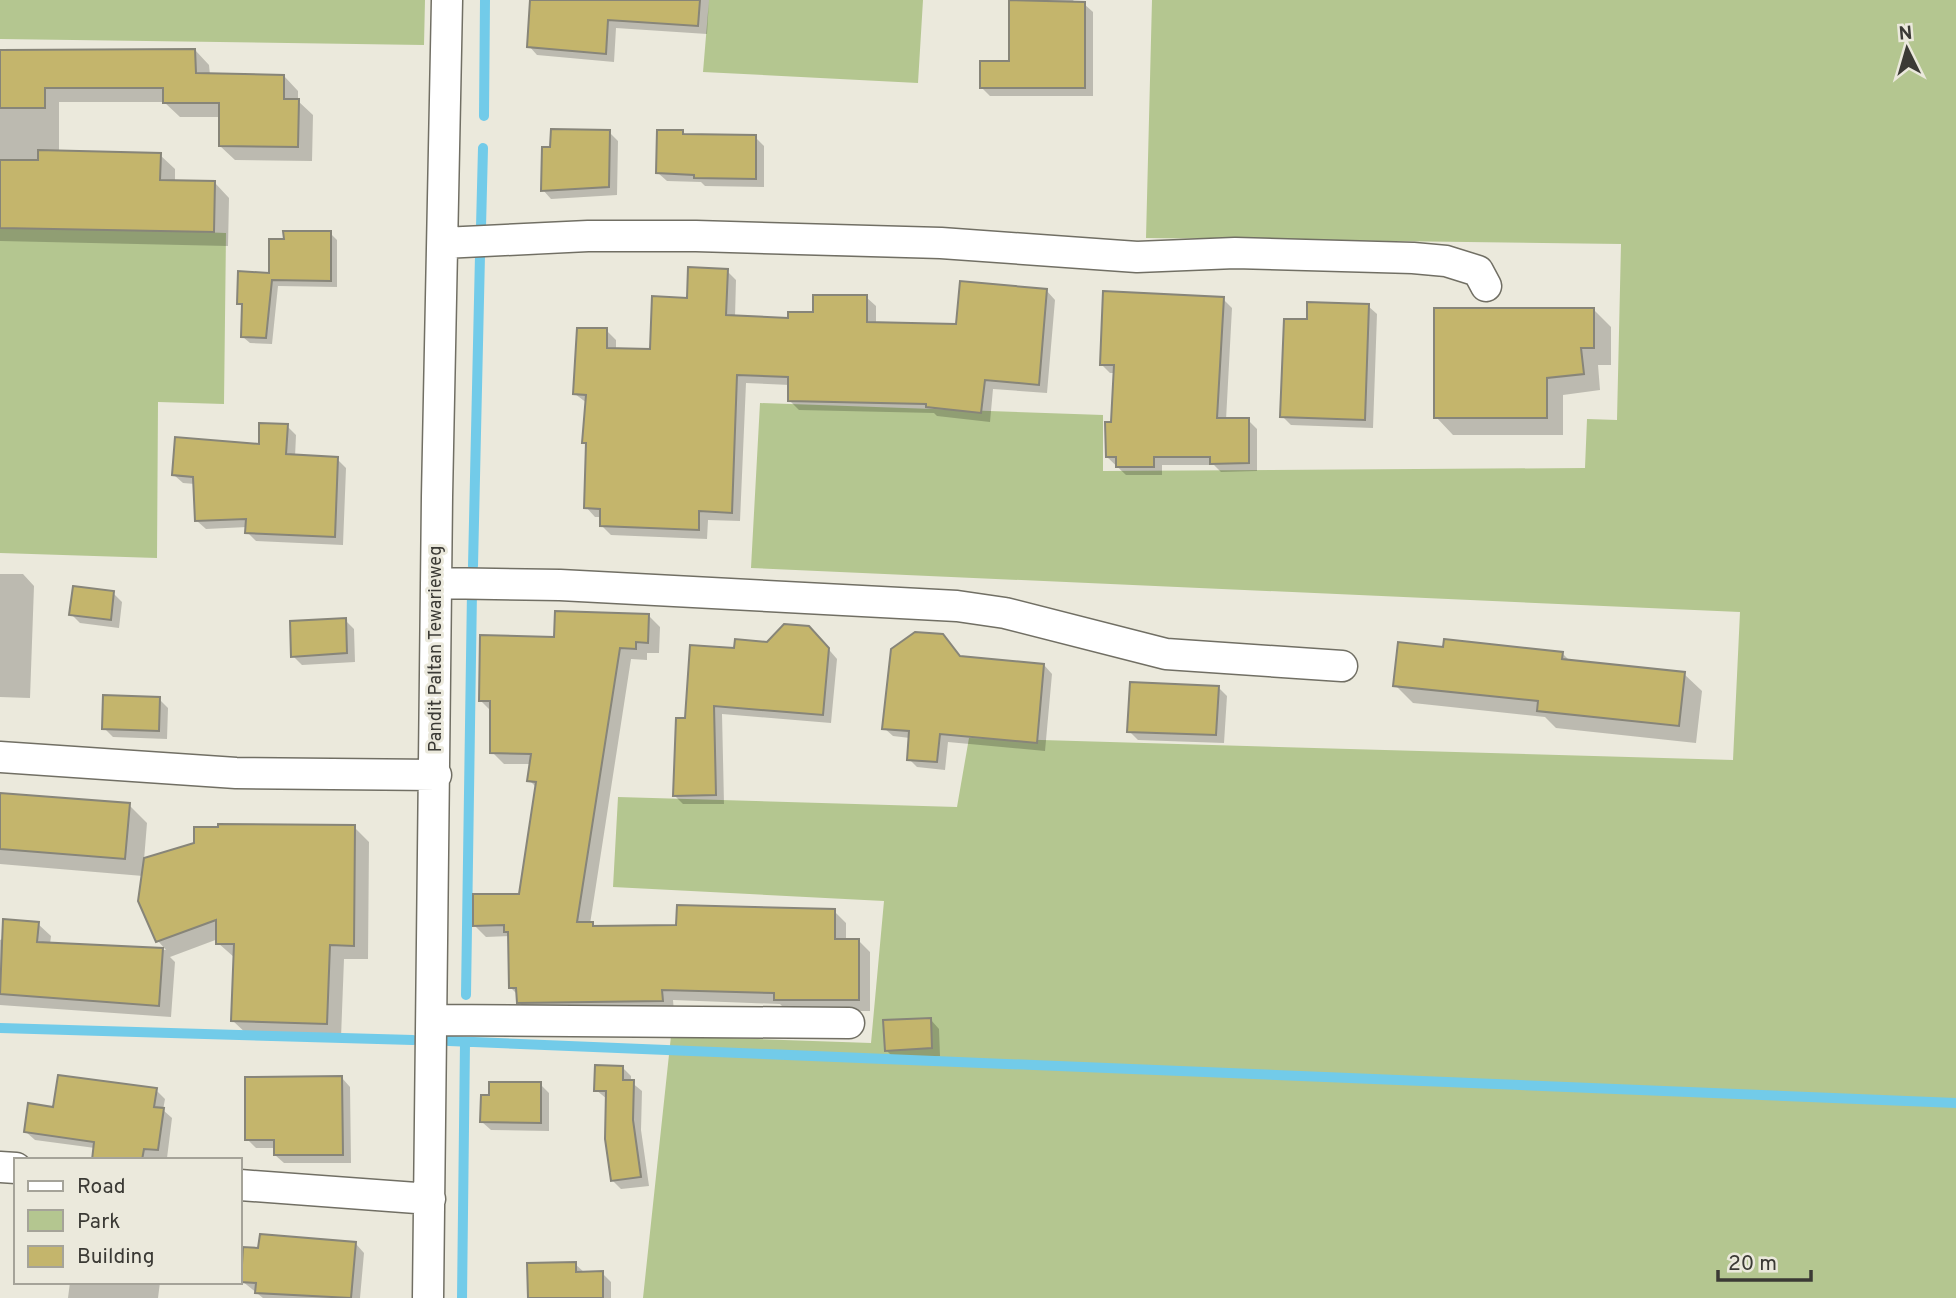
<svg xmlns="http://www.w3.org/2000/svg" width="1956" height="1298" font-family="Overpass,sans-serif">
	<rect width="100%" height="100%" fill="#ebe9dc"/>
	<!-- green -->
	<path fill="#b4c690" d="M 0,0 L 425,0 L 424,45 L 0,39 Z
		M 709,0 L 923,0 L 918,83 L 703,72 Z
		M 1152,0 L 1956,0 L 1956,1298 L 643,1298 L 671,1036 L 871,1043 L 884,901 L 613,887 L 618,797 L 957,807 L 969,738 L 1733,760 L 1740,612 L 751,568 L 760,403 L 1103,415 L 1103,471 L 1585,468 L 1587,419 L 1617,420 L 1621,244 L 1146,238 Z
		M 0,224 L 226,233 L 224,404 L 158,402 L 157,558 L 0,553 Z"/>
	<!-- shadow -->
	<path fill="#0003" d="M 531,0 L 709,0 L 707,34 L 616,28 L 614,62 L 537,55 L 529,46 Z
		M 1011,0 L 1073,0 L 1076,4 L 1084,4 L 1093,12 L 1093,96 L 990,96 L 981,87 L 1011,63 Z
		M 195,50 L 209,65 L 210,75 L 284,76 L 298,91 L 298,101 L 313,115 L 312,161 L 235,160 L 220,146 L 221,117 L 180,117 L 164,102 L 59,102 L 59,153 L 160,155 L 175,169 L 175,182 L 215,183 L 229,198 L 228,246 L 0,241 L 0,52 Z
		M 609,132 L 618,141 L 617,195 L 551,199 L 543,190 L 552,149 Z
		M 683,132 L 687,136 L 755,137 L 764,146 L 764,187 L 705,186 L 701,182 L 667,181 L 658,173 Z
		M 330,233 L 337,240 L 337,287 L 278,286 L 272,344 L 250,343 L 243,337 L 244,308 L 239,303 L 271,274 L 285,241 Z
		M 727,271 L 736,280 L 735,317 L 790,320 L 866,297 L 876,306 L 876,324 L 958,326 L 1046,290 L 1055,300 L 1047,393 L 993,389 L 990,422 L 937,416 L 934,413 L 799,410 L 790,401 L 790,385 L 746,383 L 740,521 L 708,520 L 707,539 L 611,535 L 602,526 L 602,517 L 595,517 L 586,507 L 587,403 L 575,394 L 606,330 L 616,340 L 616,350 L 652,351 L 688,300 Z
		M 1223,299 L 1232,308 L 1226,420 L 1248,420 L 1257,429 L 1257,471 L 1221,472 L 1214,465 L 1162,465 L 1162,475 L 1126,475 L 1107,457 L 1113,424 L 1115,373 L 1110,373 L 1101,364 Z
		M 1368,306 L 1377,314 L 1373,428 L 1291,425 L 1282,416 L 1309,321 Z
		M 1594,310 L 1611,327 L 1611,365 L 1598,365 L 1600,390 L 1563,395 L 1563,435 L 1453,435 L 1436,417 Z
		M 287,426 L 296,435 L 295,457 L 337,459 L 346,468 L 343,545 L 256,541 L 247,532 L 247,527 L 206,529 L 197,521 L 195,484 L 183,483 L 174,475 L 260,446 Z
		M 0,574 L 23,574 L 34,586 L 30,698 L 0,697 Z
		M 113,593 L 122,602 L 119,628 L 80,623 L 71,614 Z
		M 649,616 L 660,627 L 659,653 L 647,653 L 647,660 L 631,659 L 590,924 L 596,928 L 678,926 L 834,911 L 846,923 L 846,940 L 858,940 L 870,952 L 870,1011 L 787,1011 L 780,1004 L 673,1000 L 674,1012 L 530,1014 L 519,1002 L 518,995 L 510,987 L 510,936 L 486,937 L 474,925 L 520,896 L 537,788 L 529,780 L 531,764 L 504,764 L 492,752 L 492,712 L 481,701 L 556,639 Z
		M 345,620 L 354,629 L 355,662 L 302,665 L 293,656 Z
		M 818,637 L 837,659 L 831,723 L 722,714 L 724,804 L 683,804 L 674,795 L 687,720 L 736,650 Z
		M 1563,654 L 1570,661 L 1684,674 L 1702,691 L 1696,743 L 1556,728 L 1545,717 L 1413,703 L 1395,685 Z
		M 961,658 L 1044,665 L 1052,674 L 1045,751 L 948,742 L 945,770 L 917,767 L 909,759 L 910,738 L 893,736 L 884,728 Z
		M 1218,687 L 1227,696 L 1224,743 L 1138,740 L 1129,731 Z
		M 159,699 L 168,708 L 167,739 L 113,737 L 104,728 Z
		M 0,795 L 129,805 L 147,823 L 144,860 L 354,827 L 369,842 L 368,959 L 344,959 L 341,1038 L 248,1035 L 233,1021 L 235,958 L 218,943 L 218,939 L 170,957 L 175,962 L 171,1017 L 0,1005 L 0,940 L 38,924 L 51,936 L 50,944 L 166,950 L 158,941 L 143,876 L 0,864 Z
		M 931,1020 L 939,1029 L 940,1056 L 895,1059 L 886,1050 Z
		M 622,1067 L 631,1076 L 631,1082 L 642,1091 L 641,1130 L 649,1186 L 621,1189 L 612,1180 L 607,1099 L 596,1090 Z
		M 342,1078 L 350,1087 L 351,1163 L 284,1163 L 275,1155 L 276,1148 L 256,1148 L 247,1139 Z
		M 540,1084 L 549,1093 L 549,1131 L 491,1130 L 482,1122 Z
		M 156,1090 L 165,1099 L 163,1110 L 172,1118 L 167,1158 L 94,1160 L 95,1148 L 35,1140 L 26,1132 Z
		M 356,1244 L 364,1253 L 360,1298 L 263,1298 L 242,1281 Z
		M 575,1264 L 585,1273 L 602,1273 L 611,1282 L 611,1298 L 529,1298 Z
		M 70,1282 L 160,1282 L 158,1298 L 68,1298 Z"/>
	<g fill="none" stroke-linecap="round" stroke-linejoin="round">
		<!-- stream -->
		<path stroke="#72cbe9" stroke-width="10" d="M 484,116 L 485,0
			M 481,227 L 483,148
			M 473,566 L 480,255
			M 466,995 L 472,591
			M 0,1028 L 413,1040
			M 449,1041 L 1956,1103
			M 462,1298 L 465,1042"/>
	</g>
	<!-- building -->
	<path fill="#c4b56c" stroke="#878579" stroke-width="2" d="M 530,0 L 700,0 L 698,26 L 608,20 L 606,54 L 527,47 Z
		M 1009,0 L 1085,2 L 1085,88 L 980,88 L 980,61 L 1009,61 Z
		M 195,49 L 196,73 L 284,75 L 284,99 L 299,99 L 298,147 L 219,146 L 219,103 L 163,103 L 163,88 L 45,88 L 45,108 L 0,108 L 0,50 Z
		M 551,129 L 610,130 L 609,187 L 541,191 L 542,147 L 550,147 Z
		M 657,130 L 683,130 L 683,134 L 756,135 L 756,179 L 694,178 L 694,175 L 656,173 Z
		M 38,150 L 161,153 L 160,180 L 215,181 L 214,232 L 0,228 L 0,160 L 38,160 Z
		M 283,231 L 331,231 L 331,281 L 272,280 L 266,338 L 241,337 L 242,304 L 237,304 L 238,271 L 269,273 L 269,239 L 284,239 Z
		M 688,267 L 728,269 L 726,315 L 788,318 L 788,312 L 813,312 L 813,295 L 867,295 L 867,322 L 956,324 L 960,281 L 1047,289 L 1039,385 L 985,380 L 981,413 L 926,407 L 926,404 L 788,401 L 788,377 L 737,375 L 732,513 L 699,511 L 699,530 L 600,526 L 600,509 L 584,508 L 586,443 L 582,443 L 586,395 L 573,394 L 577,328 L 607,328 L 607,348 L 650,349 L 652,296 L 687,298 Z
		M 1103,291 L 1224,297 L 1217,418 L 1249,418 L 1249,463 L 1210,464 L 1210,457 L 1154,457 L 1154,467 L 1116,467 L 1116,457 L 1106,457 L 1105,422 L 1111,422 L 1114,365 L 1100,365 Z
		M 1307,302 L 1369,304 L 1365,420 L 1280,417 L 1284,319 L 1307,319 Z
		M 1434,308 L 1594,308 L 1594,348 L 1581,348 L 1584,374 L 1547,378 L 1547,418 L 1434,418 Z
		M 259,423 L 288,424 L 286,454 L 338,457 L 335,537 L 245,533 L 246,519 L 195,521 L 193,477 L 172,475 L 175,437 L 259,444 Z
		M 73,586 L 114,591 L 111,620 L 69,615 Z
		M 555,611 L 649,614 L 648,643 L 636,642 L 636,649 L 620,648 L 577,922 L 593,922 L 593,926 L 676,925 L 677,905 L 835,909 L 835,939 L 859,939 L 859,1000 L 774,1000 L 774,993 L 662,990 L 663,1001 L 517,1003 L 516,988 L 509,988 L 508,932 L 504,932 L 504,925 L 473,926 L 473,894 L 519,894 L 536,782 L 527,781 L 531,754 L 490,753 L 490,701 L 479,701 L 480,635 L 554,637 Z
		M 346,618 L 347,653 L 291,657 L 290,621 Z
		M 784,624 L 809,626 L 829,648 L 823,715 L 714,706 L 716,795 L 673,796 L 676,718 L 685,718 L 690,645 L 734,648 L 735,639 L 767,642 Z
		M 915,632 L 943,634 L 960,656 L 1044,664 L 1037,743 L 940,734 L 937,762 L 907,760 L 909,731 L 882,729 L 891,649 Z
		M 1444,639 L 1563,652 L 1562,659 L 1685,672 L 1679,726 L 1537,711 L 1538,701 L 1393,686 L 1398,642 L 1443,647 Z
		M 1130,682 L 1219,686 L 1216,735 L 1127,732 Z
		M 103,695 L 160,697 L 159,731 L 102,729 Z
		M 0,793 L 130,803 L 125,859 L 0,849 Z
		M 218,824 L 355,825 L 354,946 L 330,945 L 327,1024 L 231,1021 L 234,944 L 216,944 L 216,920 L 156,942 L 138,901 L 144,858 L 194,843 L 194,827 L 218,827 Z
		M 3,919 L 39,922 L 37,942 L 163,948 L 159,1006 L 0,994 Z
		M 931,1018 L 932,1048 L 885,1051 L 883,1020 Z
		M 595,1065 L 623,1066 L 623,1080 L 634,1080 L 633,1120 L 641,1177 L 611,1181 L 605,1139 L 606,1091 L 594,1091 Z
		M 58,1075 L 157,1088 L 154,1107 L 164,1108 L 158,1150 L 144,1149 L 142,1160 L 92,1160 L 94,1142 L 24,1132 L 28,1103 L 53,1107 Z
		M 342,1076 L 343,1155 L 274,1155 L 274,1140 L 245,1140 L 245,1077 Z
		M 489,1082 L 541,1082 L 541,1123 L 480,1122 L 481,1095 L 489,1095 Z
		M 260,1234 L 356,1242 L 351,1298 L 255,1293 L 256,1283 L 241,1282 L 243,1247 L 258,1248 Z
		M 576,1262 L 576,1272 L 603,1271 L 603,1298 L 528,1298 L 527,1263 Z"/>
	<g fill="none" stroke-linecap="round" stroke-linejoin="round">
		<!-- street casing -->
		<g stroke="#716f64" stroke-width="33">
			<path id="street" d="M 443,243 L 588,236 L 696,236 L 941,243 L 1137,257 L 1235,253 L 1413,258 L 1446,261 L 1478,271 L 1486,286
				M 436,583 L 560,585 L 957,606 L 1005,613 L 1166,654 L 1342,666
				M 0,757 L 236,773 L 436,775
				M 432,1020 L 849,1023
				M 0,1167 L 16,1168
				M 240,1185 L 430,1199
				M 428,1298 L 437,497 L 447,0"/>
		</g>
		<!-- street -->
		<use href="#street" stroke="#fff" stroke-width="30"/>
	</g>
	<g text-anchor="middle" dominant-baseline="central" stroke-width="6" stroke-linejoin="round" paint-order="stroke">
		<!-- street labels -->
		<g font-size="18" fill="#3b3a35" stroke="#ebe9dc">
			<text transform="translate(436 649) rotate(-90)">Pandit Paltan Tewarieweg</text>
		</g>
	</g>
	<!-- legend -->
	<rect x="14" y="1158" width="228" height="126" fill="#ebe9dc" stroke="#a5a399" stroke-width="2"/>
	<rect x="28" y="1181" width="35" height="10" fill="#ffffff" stroke="#a5a399" stroke-width="2"/>
	<text x="77" y="1193" font-size="21" fill="#3b3a35">Road</text>
	<rect x="28" y="1210" width="35" height="21" fill="#b4c690" stroke="#a5a399" stroke-width="2"/>
	<text x="77" y="1228" font-size="21" fill="#3b3a35">Park</text>
	<rect x="28" y="1246" width="35" height="21" fill="#c4b56c" stroke="#a5a399" stroke-width="2"/>
	<text x="77" y="1263" font-size="21" fill="#3b3a35">Building</text>
	<!-- north arrow -->
	<g transform="translate(1907 49) rotate(355)" stroke="#ebe9dc" stroke-width="5" paint-order="stroke">
	<path d="M0-5L12 26L0 18L-12 26Z" fill="#3b3a35"/>
	<text y="-10" font-size="19" font-weight="bold" text-anchor="middle" fill="#3b3a35">N</text>
	</g>
	<!-- scale -->
	<path d="M1718 1270v10h93v-10" fill="none" stroke="#3b3a35" stroke-width="3.5"/>
	<text x="1728" y="1270" font-size="21" fill="#3b3a35" stroke="#ebe9dc" stroke-width="5" paint-order="stroke">20 m</text>
</svg>
